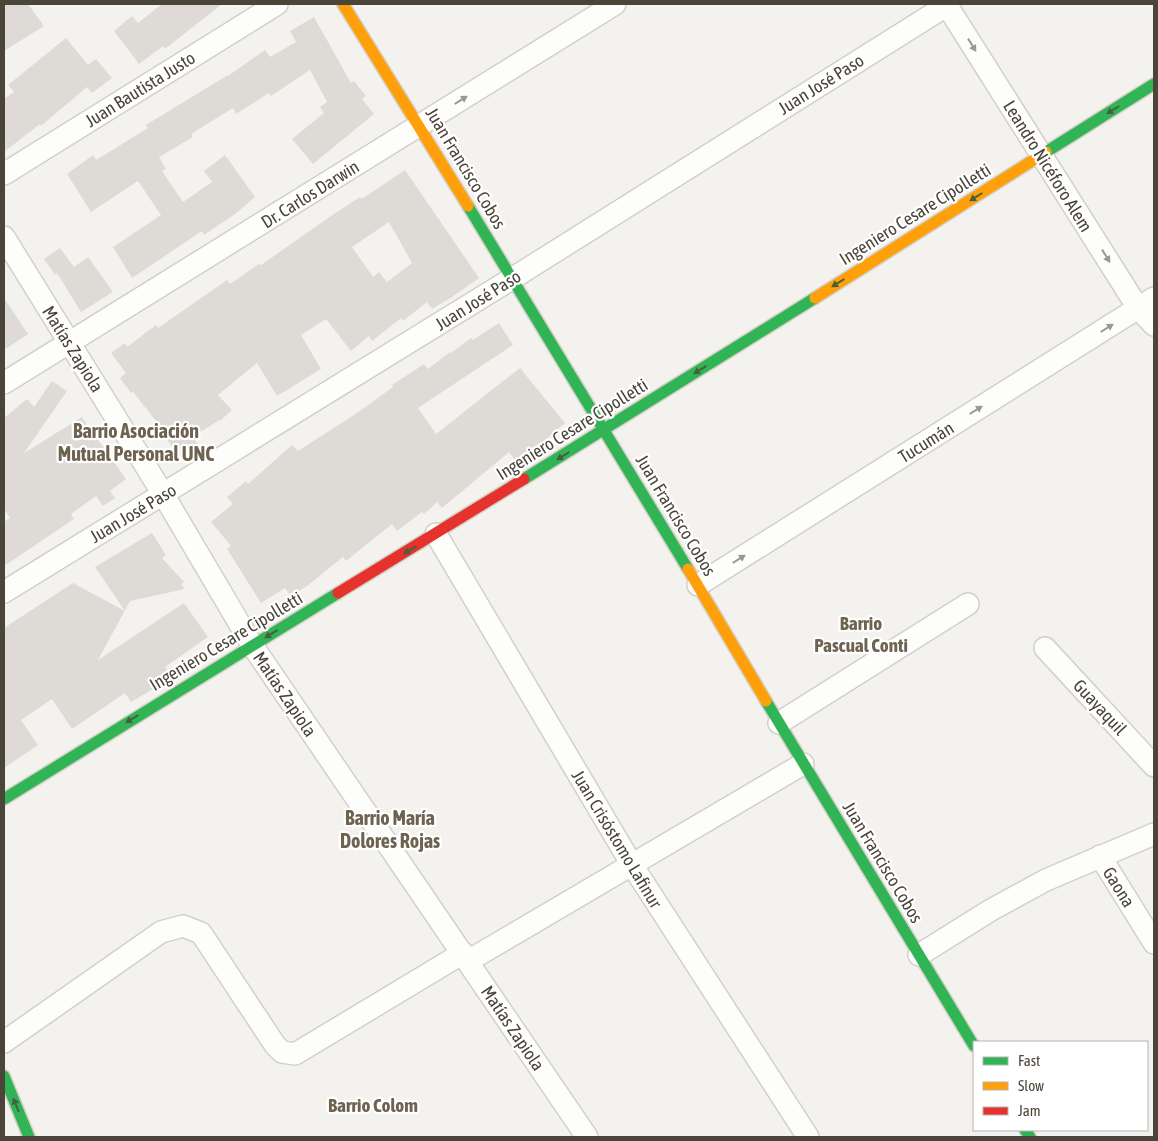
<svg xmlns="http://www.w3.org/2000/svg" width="1158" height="1141" font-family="'Asap Condensed',sans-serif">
	<rect width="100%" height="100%" fill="#f4f2ee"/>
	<!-- building -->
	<path fill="#dedbd6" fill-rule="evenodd" d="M 4,4 L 28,4 L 44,26 L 4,51 Z
		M 162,4 L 222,4 L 165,49 L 163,46 L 139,64 L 114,31 L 132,16 L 138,23 Z
		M 314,17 L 351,83 L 354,81 L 366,96 L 362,99 L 374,114 L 313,164 L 292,139 L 324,113 L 320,107 L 327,102 L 310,70 L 271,96 L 269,93 L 236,114 L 233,108 L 191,134 L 193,137 L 159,157 L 166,169 L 162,171 L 183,202 L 212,182 L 204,171 L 225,155 L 255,197 L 235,214 L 204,235 L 202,231 L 132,278 L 113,247 L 161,215 L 138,181 L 91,212 L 67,174 L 93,155 L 96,160 L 148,128 L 146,125 L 228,75 L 228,76 L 265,50 L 270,57 L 296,42 L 290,31 Z
		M 66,38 L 88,65 L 96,59 L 112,78 L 92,93 L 87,87 L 41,126 L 40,124 L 4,152 L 4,99 L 14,92 L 8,85 Z
		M 405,170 L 479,278 L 452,297 L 432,309 L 427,302 L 403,321 L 401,318 L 372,341 L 369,336 L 351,351 L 326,319 L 301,335 L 321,369 L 277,396 L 257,363 L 218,395 L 232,410 L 220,421 L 219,420 L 193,437 L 198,444 L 178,456 L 159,427 L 160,426 L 133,392 L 131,393 L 120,378 L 126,373 L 111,353 L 125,343 L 127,347 L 156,325 L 158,328 L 227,280 L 230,284 L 259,264 L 261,265 L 331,216 L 360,197 L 362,199 ZM 389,222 L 412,263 L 387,282 L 379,272 L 373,277 L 352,247 Z
		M 60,248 L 74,267 L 88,257 L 113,292 L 81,312 L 57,273 L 55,275 L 44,259 Z
		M 4,298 L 28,334 L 4,350 Z
		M 499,323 L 513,345 L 418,408 L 436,434 L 520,368 L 565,423 L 518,464 L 509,452 L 442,508 L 437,502 L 424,514 L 422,512 L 397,531 L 392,524 L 346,561 L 343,557 L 307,586 L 291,596 L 285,588 L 261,603 L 227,549 L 231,546 L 211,522 L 233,504 L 227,497 L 246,481 L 248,484 L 292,445 L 298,451 L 357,413 L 393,387 L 392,385 L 424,364 L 428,369 L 450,352 L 451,353 L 471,338 L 473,340 Z
		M 52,381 L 67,391 L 24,453 L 82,417 L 95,438 L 96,437 L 126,479 L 110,491 L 115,498 L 103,506 L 96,496 L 71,514 L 74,519 L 4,566 L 4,522 L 10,518 L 4,509 L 4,418 L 27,399 L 34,407 Z
		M 152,533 L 166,555 L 162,558 L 184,582 L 181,584 L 185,589 L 130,601 L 98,660 L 184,603 L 208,637 L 165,667 L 172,678 L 131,702 L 125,693 L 72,729 L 52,699 L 21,720 L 38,745 L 4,768 L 4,628 L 73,583 L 125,611 L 95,567 Z"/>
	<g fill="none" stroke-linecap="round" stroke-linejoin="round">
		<!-- street casing -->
		<g stroke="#d2d0cb" stroke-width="24">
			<path id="street" d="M 946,4 L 1138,308 L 1154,325
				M 4,174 L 277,4
				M 4,237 L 163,494 L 252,645 L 587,1137
				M 4,383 L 615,4
				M 436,534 L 632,865 L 808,1137
				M 698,585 L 1154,298
				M 4,592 L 513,278 L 949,4
				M 1045,648 L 1154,766
				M 779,723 L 968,604
				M 1100,856 L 1154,943
				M 919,955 L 991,910 L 1046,880 L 1154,834
				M 468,961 L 803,764
				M 4,1042 L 161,932 L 183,926 L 201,933 L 275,1045 L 282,1052 L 295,1054 L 463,953"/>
		</g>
		<!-- fast casing -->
		<g stroke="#d3cfc5" stroke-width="14">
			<path id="fast" d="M 1046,152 L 1154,84
				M 468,206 L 688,569
				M 524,479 L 815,298
				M 766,701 L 974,1046
				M 4,799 L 338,593
				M 4,1076 L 29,1137
				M 1025,1130 L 1030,1137"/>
		</g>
		<!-- slow casing -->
		<g stroke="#d3cfc5" stroke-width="14">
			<path id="slow" d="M 343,4 L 468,206
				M 815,298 L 1046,152
				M 688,569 L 766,701"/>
		</g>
		<!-- jam casing -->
		<g stroke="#d3cfc5" stroke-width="14">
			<path id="jam" d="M 338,593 L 524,479"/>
		</g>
		<!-- street -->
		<use href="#street" stroke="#fdfdfc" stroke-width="21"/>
		<!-- fast -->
		<use href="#fast" stroke="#30b455" stroke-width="11"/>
		<!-- slow -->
		<use href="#slow" stroke="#ff9f0a" stroke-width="11"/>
		<!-- jam -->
		<use href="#jam" stroke="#e5322d" stroke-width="11"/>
	</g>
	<!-- one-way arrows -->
	<defs><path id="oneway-solid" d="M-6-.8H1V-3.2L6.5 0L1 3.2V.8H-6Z" transform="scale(1.25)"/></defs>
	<g fill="#9b9791">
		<use href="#oneway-solid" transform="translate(972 45) rotate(58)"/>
		<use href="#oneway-solid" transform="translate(461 100) rotate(-32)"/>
		<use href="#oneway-solid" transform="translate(1106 256) rotate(58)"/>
		<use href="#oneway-solid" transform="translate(1107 328) rotate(-32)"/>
		<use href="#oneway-solid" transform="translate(976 410) rotate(-32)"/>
		<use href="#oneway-solid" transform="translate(739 559) rotate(-32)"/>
	</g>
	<g fill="#446040">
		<use href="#oneway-solid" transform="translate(1113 110) rotate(148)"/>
		<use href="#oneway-solid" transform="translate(976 197) rotate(148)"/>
		<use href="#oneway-solid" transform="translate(838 283) rotate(148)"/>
		<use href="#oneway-solid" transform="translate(700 370) rotate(148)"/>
		<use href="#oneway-solid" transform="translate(563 456) rotate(148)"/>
		<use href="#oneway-solid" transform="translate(410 550) rotate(149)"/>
		<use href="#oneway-solid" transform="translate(271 634) rotate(149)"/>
		<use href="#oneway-solid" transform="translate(132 719) rotate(148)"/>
		<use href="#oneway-solid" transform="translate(16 1105) rotate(-112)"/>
	</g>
	<g text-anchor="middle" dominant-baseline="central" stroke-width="4.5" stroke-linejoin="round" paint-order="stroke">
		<!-- street labels -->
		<g font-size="18" fill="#4b4439" stroke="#fff">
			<text transform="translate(821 84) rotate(-32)">Juan José Paso</text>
			<text transform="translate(140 89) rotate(-32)">Juan Bautista Justo</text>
			<text transform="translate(1048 166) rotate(58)">Leandro Nicéforo Alem</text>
			<text transform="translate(466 168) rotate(59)">Juan Francisco Cobos</text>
			<text transform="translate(310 194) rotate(-32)">Dr. Carlos Darwin</text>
			<text transform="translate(915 214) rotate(-32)">Ingeniero Cesare Cipolletti</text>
			<text transform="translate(478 300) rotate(-32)">Juan José Paso</text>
			<text transform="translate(73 349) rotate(58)">Matías Zapiola</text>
			<text transform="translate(572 429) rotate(-32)">Ingeniero Cesare Cipolletti</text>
			<text transform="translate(926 442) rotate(-32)">Tucumán</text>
			<text transform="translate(133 513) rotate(-31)">Juan José Paso</text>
			<text transform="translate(676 515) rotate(59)">Juan Francisco Cobos</text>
			<text transform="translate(226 641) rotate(-31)">Ingeniero Cesare Cipolletti</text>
			<text transform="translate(285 694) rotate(56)">Matías Zapiola</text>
			<text transform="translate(1100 707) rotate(47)">Guayaquil</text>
			<text transform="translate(617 839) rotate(59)">Juan Crisóstomo Lafinur</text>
			<text transform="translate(883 862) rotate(59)">Juan Francisco Cobos</text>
			<text transform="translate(1119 887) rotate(58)">Gaona</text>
			<text transform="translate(513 1028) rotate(56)">Matías Zapiola</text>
		</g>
		<!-- neighbourhood labels -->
		<g font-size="19" font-weight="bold" fill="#6e6250" stroke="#fff">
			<text x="861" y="623">Barrio<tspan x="861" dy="22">Pascual Conti</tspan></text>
			<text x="373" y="1105">Barrio Colom</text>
		</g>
		<!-- quarter labels -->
		<g font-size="20" font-weight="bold" fill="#6e6250" stroke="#fff">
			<text x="136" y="430">Barrio Asociación<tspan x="136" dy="23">Mutual Personal UNC</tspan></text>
			<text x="390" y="817">Barrio María<tspan x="390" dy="23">Dolores Rojas</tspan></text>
		</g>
	</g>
	<!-- border -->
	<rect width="1158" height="1141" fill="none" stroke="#4b4439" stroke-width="10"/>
	<!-- legend -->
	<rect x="973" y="1041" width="175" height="90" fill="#ffffff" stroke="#b7b4b0"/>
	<rect x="983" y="1057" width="25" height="8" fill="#30b455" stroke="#b7b4b0"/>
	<text x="1018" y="1066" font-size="15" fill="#4b4439">Fast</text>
	<rect x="983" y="1082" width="25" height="8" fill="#ff9f0a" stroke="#b7b4b0"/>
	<text x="1018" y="1091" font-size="15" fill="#4b4439">Slow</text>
	<rect x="983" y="1107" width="25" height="8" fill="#e5322d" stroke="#b7b4b0"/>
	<text x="1018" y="1116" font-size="15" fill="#4b4439">Jam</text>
</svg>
